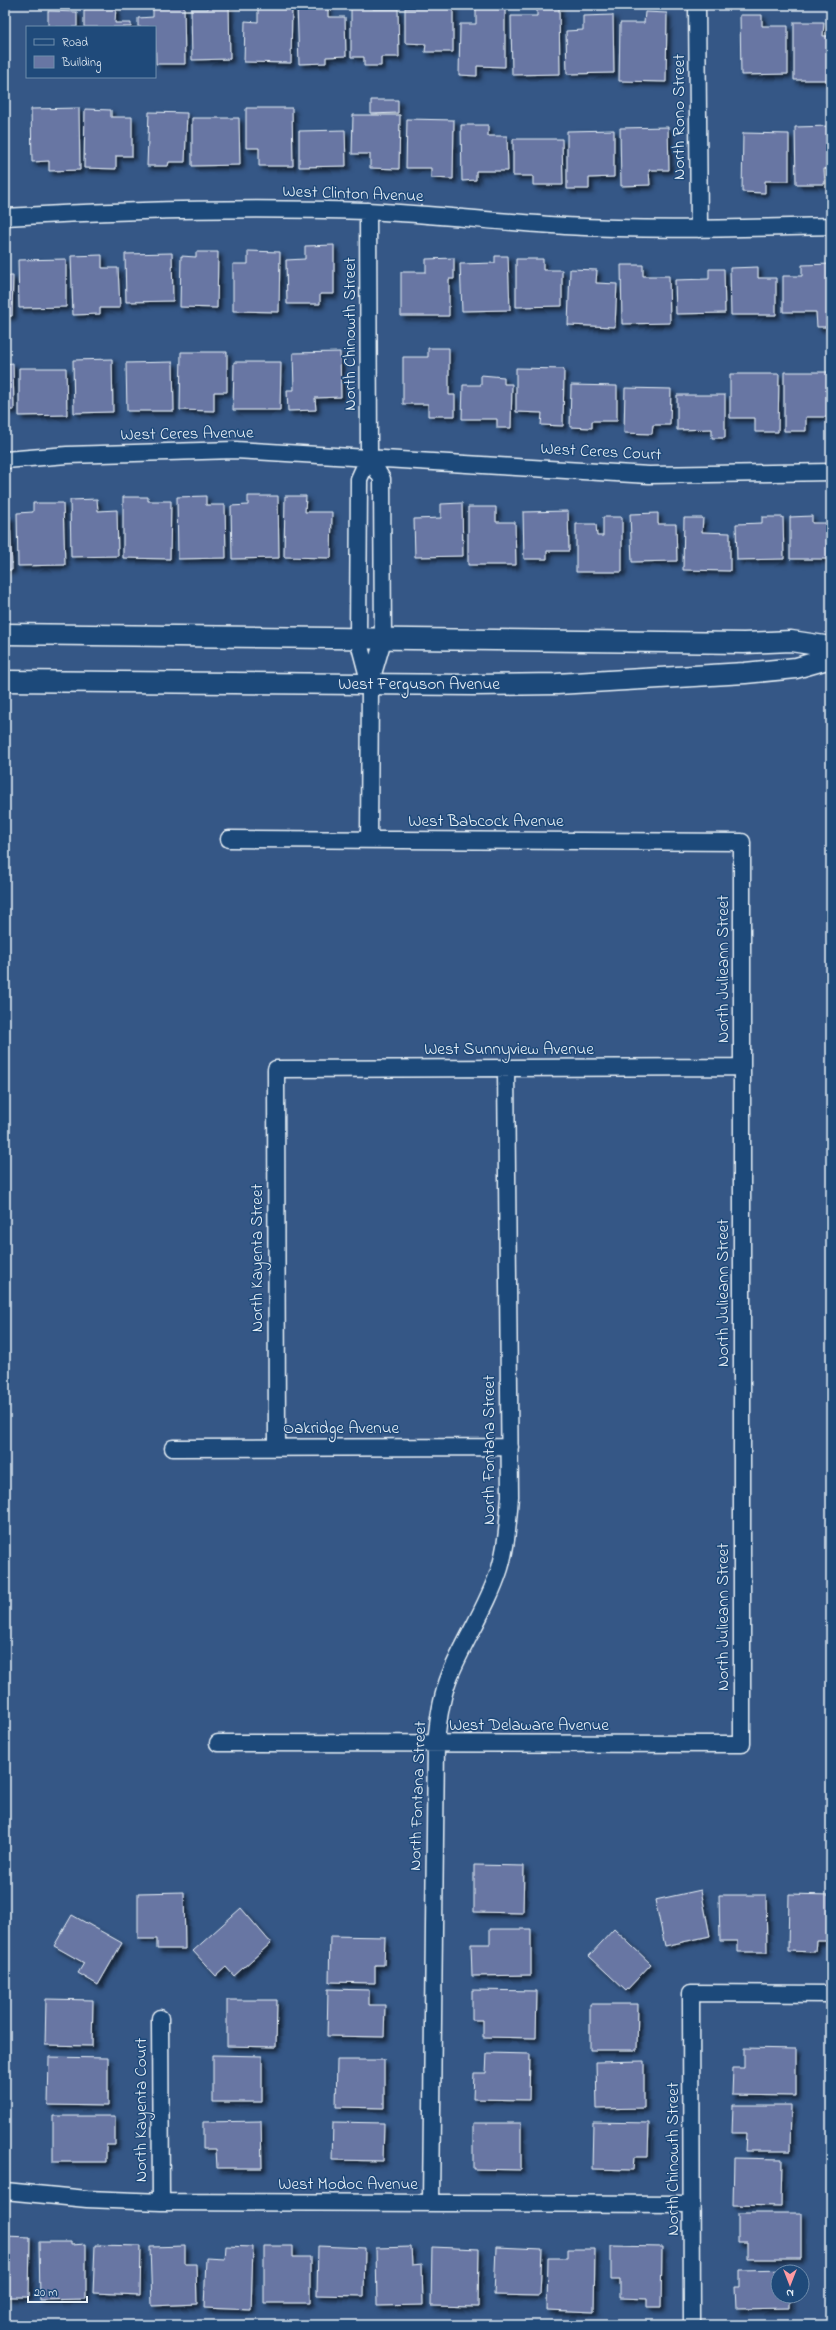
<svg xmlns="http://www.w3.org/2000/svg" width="836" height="2330" font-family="'Indie Flower',sans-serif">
	<defs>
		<filter id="shadow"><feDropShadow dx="3.5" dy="3.5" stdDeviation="2" flood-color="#0009"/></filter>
	</defs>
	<rect width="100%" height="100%" fill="#355786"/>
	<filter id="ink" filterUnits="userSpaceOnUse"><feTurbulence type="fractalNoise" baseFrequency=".025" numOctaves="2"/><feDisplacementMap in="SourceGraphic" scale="8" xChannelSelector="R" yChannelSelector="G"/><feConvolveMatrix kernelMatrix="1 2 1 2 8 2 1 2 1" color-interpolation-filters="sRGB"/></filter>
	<g filter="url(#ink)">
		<!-- building -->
		<path fill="#6876a3" stroke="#e8f1f8" filter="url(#shadow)" d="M 184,5 L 185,64 L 156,64 L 155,27 L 138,27 L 138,18 L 153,17 L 153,6 Z
			M 208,5 L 229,5 L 230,59 L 192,60 L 191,9 L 208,9 Z
			M 258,5 L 292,5 L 291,63 L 244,62 L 245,21 L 258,22 Z
			M 297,5 L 328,5 L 328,17 L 345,17 L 346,56 L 326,57 L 326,63 L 299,64 Z
			M 351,5 L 373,5 L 373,9 L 398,9 L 399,57 L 381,57 L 381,66 L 364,66 L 364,57 L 351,57 Z
			M 439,5 L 453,5 L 453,52 L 425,52 L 426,44 L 405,43 L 405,8 L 439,8 Z
			M 537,5 L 559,5 L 560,74 L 512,75 L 511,16 L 537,16 Z
			M 84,6 L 116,6 L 115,23 L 131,23 L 131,27 L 84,27 Z
			M 476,8 L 505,9 L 505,67 L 477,66 L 477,76 L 459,75 L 460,24 L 476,24 Z
			M 48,11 L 77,12 L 77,27 L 30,27 L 48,27 Z
			M 645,12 L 667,13 L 666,82 L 619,81 L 620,23 L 644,23 Z
			M 613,15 L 614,73 L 567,74 L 566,31 L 583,30 L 583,16 Z
			M 740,15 L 762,15 L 762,26 L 788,26 L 788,74 L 741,75 Z
			M 794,22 L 824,22 L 823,36 L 831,36 L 831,80 L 794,80 Z
			M 371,100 L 398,100 L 398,113 L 371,114 Z
			M 79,108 L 80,170 L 49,171 L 49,161 L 32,162 L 31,109 Z
			M 246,108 L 292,108 L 293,166 L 259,166 L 259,148 L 246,148 Z
			M 85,109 L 111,110 L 111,117 L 132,117 L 132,156 L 116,156 L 116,169 L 84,168 Z
			M 149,112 L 187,113 L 185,162 L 169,162 L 168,166 L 147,166 Z
			M 353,115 L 400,115 L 399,169 L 370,168 L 370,154 L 352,154 Z
			M 192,118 L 239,118 L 240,165 L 192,166 Z
			M 407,119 L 454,120 L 453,179 L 431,178 L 431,168 L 406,168 Z
			M 461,125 L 488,125 L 488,136 L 507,136 L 508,171 L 476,171 L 476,180 L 462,181 Z
			M 831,126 L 831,169 L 824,169 L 825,184 L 796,184 L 795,127 Z
			M 668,127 L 669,170 L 649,170 L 650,185 L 621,186 L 620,128 Z
			M 345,130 L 346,166 L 299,167 L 299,131 Z
			M 614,130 L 614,177 L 589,178 L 589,189 L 567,189 L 567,131 Z
			M 743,133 L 789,134 L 789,181 L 765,181 L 765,193 L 742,192 Z
			M 513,139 L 562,139 L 563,185 L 533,185 L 533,176 L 513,176 Z
			M 334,245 L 334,294 L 320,294 L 320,304 L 287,304 L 286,260 L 305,259 L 305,246 Z
			M 248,251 L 280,252 L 279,312 L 233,311 L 233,264 L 248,264 Z
			M 196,252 L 218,252 L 217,308 L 180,307 L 181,256 L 196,257 Z
			M 172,253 L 173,301 L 126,302 L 125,254 Z
			M 102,255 L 102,268 L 118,268 L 120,308 L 100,308 L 100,314 L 73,315 L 71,256 Z
			M 495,256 L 508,256 L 510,310 L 462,311 L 460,264 L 495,263 Z
			M 454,258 L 454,279 L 449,279 L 449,316 L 401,316 L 401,272 L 426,272 L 426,259 Z
			M 66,259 L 66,307 L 19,308 L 18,260 Z
			M 516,259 L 543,259 L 543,270 L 562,270 L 562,306 L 516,307 Z
			M 831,264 L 831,327 L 817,327 L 816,312 L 783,312 L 783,276 L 802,276 L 802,265 Z
			M 621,265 L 643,265 L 643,276 L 669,276 L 670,323 L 622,324 Z
			M 758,267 L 758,278 L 776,278 L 776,315 L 731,315 L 730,268 Z
			M 570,269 L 597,270 L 596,283 L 617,284 L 615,327 L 568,325 Z
			M 709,269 L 724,269 L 725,313 L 676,314 L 675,280 L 709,279 Z
			M 5,276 L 13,276 L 12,316 L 5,316 Z
			M 428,348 L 449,348 L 449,395 L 455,395 L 455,416 L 428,416 L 428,404 L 403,404 L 403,357 L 428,357 Z
			M 181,352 L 227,352 L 227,392 L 214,392 L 214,411 L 180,410 Z
			M 340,352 L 341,397 L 315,398 L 316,410 L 288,411 L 287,390 L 294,390 L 293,353 Z
			M 112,359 L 113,412 L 74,413 L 73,360 Z
			M 173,362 L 174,411 L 127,411 L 126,363 Z
			M 234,362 L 281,362 L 280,410 L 233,410 Z
			M 13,363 L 14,410 L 5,410 L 5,364 Z
			M 19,368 L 66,368 L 67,415 L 19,416 Z
			M 516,368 L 564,369 L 563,426 L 541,425 L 542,413 L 516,412 Z
			M 784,372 L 831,372 L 831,417 L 806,417 L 806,431 L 784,431 Z
			M 730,374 L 779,374 L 778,432 L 755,432 L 755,418 L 730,418 Z
			M 481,375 L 504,377 L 504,384 L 512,384 L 511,428 L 497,428 L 497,419 L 462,419 L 463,385 L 481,385 Z
			M 571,385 L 617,386 L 617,421 L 592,421 L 592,428 L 570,427 Z
			M 625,388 L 671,389 L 670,425 L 653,425 L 652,434 L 624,433 Z
			M 677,395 L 725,395 L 725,438 L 712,438 L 712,429 L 677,430 Z
			M 206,496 L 206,505 L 225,505 L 226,558 L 178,559 L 177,497 Z
			M 248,496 L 278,496 L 279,558 L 232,559 L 231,506 L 248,505 Z
			M 285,496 L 306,496 L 305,512 L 332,512 L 331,558 L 284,557 Z
			M 123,497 L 148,497 L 148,501 L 171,501 L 170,559 L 123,558 Z
			M 97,499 L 98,511 L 117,510 L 118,556 L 71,557 L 70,500 Z
			M 33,503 L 63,503 L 65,565 L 18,566 L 17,513 L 33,512 Z
			M 462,503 L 463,556 L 415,557 L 414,519 L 441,518 L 441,504 Z
			M 468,507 L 496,507 L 496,522 L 515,522 L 516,565 L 468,565 Z
			M 568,511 L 569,551 L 547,551 L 547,559 L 524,559 L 523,512 Z
			M 658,513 L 658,524 L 676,524 L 677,561 L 632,562 L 630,514 Z
			M 10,516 L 12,570 L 5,570 L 5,517 Z
			M 812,516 L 812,523 L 831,523 L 831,559 L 790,559 L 790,517 Z
			M 603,517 L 622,517 L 622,572 L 576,572 L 576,524 L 596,524 L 597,536 L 603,536 Z
			M 762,517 L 783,517 L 784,559 L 737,560 L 736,524 L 762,523 Z
			M 684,518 L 703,518 L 702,532 L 730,533 L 730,571 L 683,570 Z
			M 474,1865 L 524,1866 L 523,1913 L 474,1912 Z
			M 701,1890 L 710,1936 L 665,1946 L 655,1900 Z
			M 184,1892 L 185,1949 L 157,1949 L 157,1939 L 138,1939 L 138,1893 Z
			M 789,1894 L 831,1895 L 831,1941 L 816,1941 L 815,1952 L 788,1951 Z
			M 719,1895 L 766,1895 L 767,1952 L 738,1952 L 738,1941 L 720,1941 Z
			M 241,1908 L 271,1943 L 234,1976 L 226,1967 L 216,1976 L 193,1951 Z
			M 72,1915 L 122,1943 L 98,1985 L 78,1973 L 84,1963 L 54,1946 Z
			M 490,1929 L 531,1929 L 531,1975 L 472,1976 L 471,1944 L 490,1944 Z
			M 614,1929 L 651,1964 L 626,1991 L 589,1956 Z
			M 330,1936 L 385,1937 L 384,1965 L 375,1965 L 375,1983 L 329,1982 Z
			M 328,1989 L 369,1990 L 369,2005 L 385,2005 L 384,2037 L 327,2036 Z
			M 472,1990 L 537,1991 L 536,2038 L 483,2037 L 483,2020 L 472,2020 Z
			M 46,1999 L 93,2000 L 92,2046 L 45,2045 Z
			M 227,2000 L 277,2000 L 276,2047 L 227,2046 Z
			M 590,2004 L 638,2004 L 637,2050 L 590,2050 Z
			M 744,2048 L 796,2049 L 796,2096 L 732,2095 L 733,2068 L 744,2068 Z
			M 487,2053 L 530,2054 L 529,2100 L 473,2099 L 474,2073 L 486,2073 Z
			M 213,2055 L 262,2056 L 262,2102 L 213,2102 Z
			M 49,2057 L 108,2058 L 108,2106 L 48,2105 Z
			M 337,2060 L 384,2060 L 384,2108 L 336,2107 Z
			M 644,2061 L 644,2108 L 597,2109 L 596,2062 Z
			M 733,2105 L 791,2105 L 790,2151 L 745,2151 L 746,2133 L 732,2133 Z
			M 53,2116 L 115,2116 L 115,2145 L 106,2145 L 106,2162 L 53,2162 Z
			M 261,2121 L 262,2168 L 217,2168 L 216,2149 L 203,2149 L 203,2122 Z
			M 333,2122 L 384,2123 L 383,2161 L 332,2160 Z
			M 593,2122 L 649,2123 L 648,2157 L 634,2157 L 633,2170 L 592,2169 Z
			M 473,2123 L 521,2123 L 521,2170 L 473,2169 Z
			M 734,2158 L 782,2159 L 781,2206 L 733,2205 Z
			M 738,2213 L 801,2213 L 801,2259 L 747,2259 L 747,2242 L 738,2242 Z
			M 5,2236 L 30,2237 L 29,2297 L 5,2297 Z
			M 39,2242 L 71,2242 L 71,2245 L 86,2244 L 86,2299 L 40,2300 Z
			M 95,2245 L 141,2246 L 140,2295 L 93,2293 Z
			M 185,2246 L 185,2264 L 196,2264 L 197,2304 L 152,2306 L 150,2247 Z
			M 226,2246 L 253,2247 L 251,2310 L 204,2308 L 206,2258 L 225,2259 Z
			M 264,2246 L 293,2246 L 293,2257 L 310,2257 L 310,2303 L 264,2303 Z
			M 318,2246 L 365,2248 L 364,2296 L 317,2295 Z
			M 611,2246 L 662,2247 L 661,2307 L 647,2307 L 647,2299 L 620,2298 L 620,2280 L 611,2280 Z
			M 411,2247 L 412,2265 L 422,2264 L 423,2305 L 377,2306 L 376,2248 Z
			M 432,2247 L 479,2249 L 478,2307 L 431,2306 Z
			M 496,2247 L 542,2249 L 540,2296 L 494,2295 Z
			M 568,2249 L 595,2249 L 594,2312 L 547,2310 L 548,2258 L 568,2258 Z
			M 789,2270 L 790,2272 L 778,2272 L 778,2296 L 790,2296 L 790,2308 L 736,2309 L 735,2287 L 740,2287 L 740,2271 Z"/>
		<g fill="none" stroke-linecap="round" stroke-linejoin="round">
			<!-- minor casing -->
			<g stroke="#e8f1f8" stroke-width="19">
				<path id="minor" d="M 697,5 L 699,229
					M 368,211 L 369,457 L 359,479 L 358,639 L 370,684 L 369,840
					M 5,217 C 126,210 245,207 366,211 C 433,214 499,222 565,226 C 654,231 742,228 831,226
					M 369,457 L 382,479 L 383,640 L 370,684
					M 5,460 L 67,455 L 235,450 L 649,475 L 831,472
					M 277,1447 L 276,1069 L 742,1067
					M 173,1448 L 510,1447
					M 218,1743 L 742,1744 L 742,842 L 229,839
					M 160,2018 L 161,2202
					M 5,2191 L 87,2199 L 161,2202 L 691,2204
					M 431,2203 L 436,1743 C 438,1720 441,1697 450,1675 C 465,1639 488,1606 500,1568 C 507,1545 508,1520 510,1496 L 506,1068
					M 692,2325 L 691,1993 L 831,1994"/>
			</g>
			<!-- tertiary casing -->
			<g stroke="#e8f1f8" stroke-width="23">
				<path id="tertiary" d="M 5,634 L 744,643 L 791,641 L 831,647
					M 5,681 L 474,685 L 557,684 L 745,673 L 796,668 L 831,658"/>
			</g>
			<!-- minor -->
			<use href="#minor" stroke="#1f4a7a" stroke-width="16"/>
			<!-- tertiary -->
			<use href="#tertiary" stroke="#1f4a7a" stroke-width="20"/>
		</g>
	</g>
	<g text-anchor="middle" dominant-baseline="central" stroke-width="3" stroke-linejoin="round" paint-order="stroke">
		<!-- street labels -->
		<g font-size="17" fill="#e8f1f8" stroke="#1f4a7a">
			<text transform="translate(679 117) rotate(-90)">North Rono Street</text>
			<text transform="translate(353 194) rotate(2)">West Clinton Avenue</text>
			<text transform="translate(350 334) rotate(-90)">North Chinowth Street</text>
			<text transform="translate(187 434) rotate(-1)">West Ceres Avenue</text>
			<text transform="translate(601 452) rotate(3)">West Ceres Court</text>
			<text x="419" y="684">West Ferguson Avenue</text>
			<text x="486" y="821">West Babcock Avenue</text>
			<text transform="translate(723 969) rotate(-90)">North Julieann Street</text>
			<text x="509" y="1049">West Sunnyview Avenue</text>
			<text transform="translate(257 1258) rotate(-90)">North Kayenta Street</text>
			<text transform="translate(723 1293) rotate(-90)">North Julieann Street</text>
			<text x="341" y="1428">Oakridge Avenue</text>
			<text transform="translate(489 1450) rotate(-90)">North Fontana Street</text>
			<text transform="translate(723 1617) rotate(-90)">North Julieann Street</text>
			<text x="529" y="1725">West Delaware Avenue</text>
			<text transform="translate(418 1796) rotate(-88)">North Fontana Street</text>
			<text transform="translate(141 2110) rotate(-90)">North Kayenta Court</text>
			<text transform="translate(673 2159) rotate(-90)">North Chinowth Street</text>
			<text x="348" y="2184">West Modoc Avenue</text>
		</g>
	</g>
	<!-- margin -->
	<rect width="836" height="2330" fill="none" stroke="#1f4a7a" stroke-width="20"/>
	<rect x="10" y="10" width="816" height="2310" fill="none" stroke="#e8f1f8" stroke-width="1.5" filter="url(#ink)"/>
	<!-- legend -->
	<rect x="26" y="26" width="130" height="52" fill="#1f4a7a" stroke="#6f8dac"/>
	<rect x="34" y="39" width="20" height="6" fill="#1f4a7a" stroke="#6f8dac"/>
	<text x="62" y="46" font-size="12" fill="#e8f1f8">Road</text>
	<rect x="34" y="56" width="20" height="12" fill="#6876a3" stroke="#6f8dac"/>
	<text x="62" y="66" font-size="12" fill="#e8f1f8">Building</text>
	<!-- north arrow -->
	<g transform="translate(790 2284) rotate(180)"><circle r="19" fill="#1f4a7a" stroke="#6f8dac"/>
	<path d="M0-3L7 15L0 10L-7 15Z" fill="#ff9aa2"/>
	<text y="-6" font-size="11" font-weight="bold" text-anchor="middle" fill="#e8f1f8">N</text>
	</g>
	<!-- scale -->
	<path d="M28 2296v6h59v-6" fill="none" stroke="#e8f1f8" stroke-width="2"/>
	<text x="34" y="2296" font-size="12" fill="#e8f1f8" stroke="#1f4a7a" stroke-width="3" paint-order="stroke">20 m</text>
</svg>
